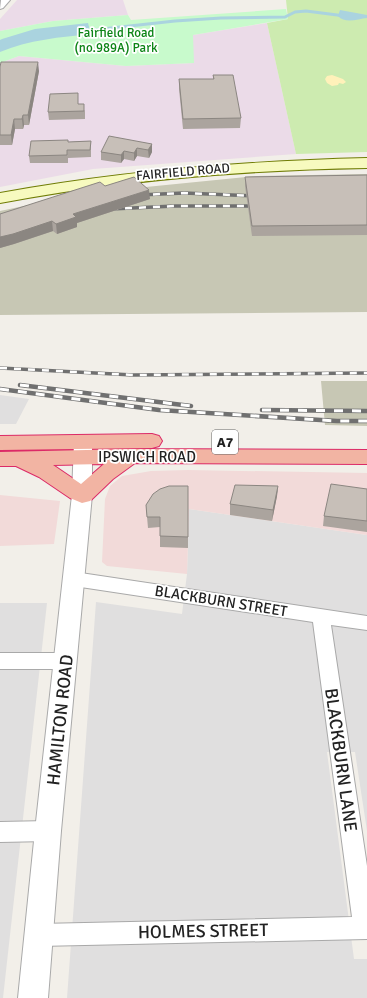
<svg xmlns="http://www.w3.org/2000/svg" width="367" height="998" font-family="Signika,sans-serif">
	<rect width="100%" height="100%" fill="#f2efe9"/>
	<!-- residential -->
	<path fill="#e0dfdf" d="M 0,395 L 29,399 L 16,424 L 0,424 Z
		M 189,509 L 367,535 L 367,831 L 355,752 L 327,752 L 354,959 L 367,959 L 367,998 L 67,998 L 96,602 L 182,614 L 187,574 Z
		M 0,603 L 47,603 L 3,998 L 0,998 Z"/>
	<!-- commercial -->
	<path fill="#f2dad9" d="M 188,470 L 367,473 L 367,535 L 189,509 L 187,574 L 107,566 L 102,562 L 105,499 L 110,486 L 122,476 L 151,471 Z
		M 0,495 L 60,501 L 54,544 L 0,546 Z"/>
	<!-- industrial -->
	<path fill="#ebdbe8" d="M 17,0 L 123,0 L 128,15 L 53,21 L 0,31 L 0,19 Z
		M 267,23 L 296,154 L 93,169 L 0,187 L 0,63 L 19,56 L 126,66 L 193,63 L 193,35 Z"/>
	<!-- construction -->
	<path fill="#c7c7b4" d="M 367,174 L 367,312 L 0,315 L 0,211 L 62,198 L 126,189 L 257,176 Z
		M 321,381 L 367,381 L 367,426 L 325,425 Z"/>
	<!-- grass -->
	<path fill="#cdebb0" d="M 286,0 L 367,0 L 367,152 L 296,154 L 267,23 L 288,19 Z"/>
	<!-- sand -->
	<path fill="#fff1ba" d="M 332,75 L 343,79 L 346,82 L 343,84 L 339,83 L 338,85 L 332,86 L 327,83 L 325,79 L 327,76 Z"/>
	<!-- park -->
	<path fill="#c8facc" d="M 286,9 L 288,19 L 193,35 L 194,63 L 126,66 L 19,56 L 0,63 L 0,31 L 53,21 L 128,15 L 131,20 Z"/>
	<!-- water -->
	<path fill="#aad3df" d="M 340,10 L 367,15 L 367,18 C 358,19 345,24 338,16 Z
		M 88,23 L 91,34 C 61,37 28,40 0,52 L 0,40 L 2,39 L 35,29 Z"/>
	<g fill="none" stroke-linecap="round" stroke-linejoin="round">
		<!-- stream -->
		<path stroke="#aad3df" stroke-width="3" d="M 84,31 L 175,21 L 221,18 L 285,17 L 295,12 L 306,11 L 345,16"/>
		<!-- minor casing -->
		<g stroke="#a9a9a9" stroke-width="2">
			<path id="minor" d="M 1,0 L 10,0 L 3,8 L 0,9 Z
				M 74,572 L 367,616 L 367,630 L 331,625 L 367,866 L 367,939 L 39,946 L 31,943 L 28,935 L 31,927 L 39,924 L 352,917 L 313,622 L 74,586 L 68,584 L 65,579 L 68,574 Z
				M 0,653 L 66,653 L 73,656 L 75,661 L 73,666 L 66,669 L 0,669 Z
				M 48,821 L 55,824 L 58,831 L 55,838 L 48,841 L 0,842 L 0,822 Z"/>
		</g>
		<!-- tertiary casing -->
		<g stroke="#a9a9a9" stroke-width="2">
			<path id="tertiary" d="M 83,436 L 90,437 L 92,442 L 92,495 L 61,831 L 48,998 L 18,998 L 35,831 L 72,495 L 74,442 L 76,437 Z"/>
		</g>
		<!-- secondary casing -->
		<g stroke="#707d05" stroke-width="2">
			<path id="secondary" d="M 367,158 L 367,168 C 243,170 122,180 0,203 L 0,193 C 122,171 243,161 367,158 Z"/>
		</g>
		<!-- trunk casing -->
		<g stroke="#dc2a67" stroke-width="2">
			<path id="trunk" d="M 152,434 L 159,436 L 162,441 L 159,446 L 152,448 L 0,450 L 0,436 Z
				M 130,449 L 367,450 L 367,464 L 135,463 L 113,479 L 90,501 L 82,503 L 70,498 L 39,477 L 16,466 L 0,466 L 0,452 ZM 104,464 L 81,484 L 53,465 Z"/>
		</g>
		<!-- minor -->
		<use href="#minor" fill="#fff" fill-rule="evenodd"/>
		<!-- tertiary -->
		<use href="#tertiary" fill="#fff" fill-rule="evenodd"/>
		<!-- secondary -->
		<use href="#secondary" fill="#f7fabf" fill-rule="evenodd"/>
		<!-- trunk -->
		<use href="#trunk" fill="#f2b4a3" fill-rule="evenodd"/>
		<!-- rail-far1 casing -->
		<g stroke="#707070" stroke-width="3.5">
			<path id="rail-far1" d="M 139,195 L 184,193 L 256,196
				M 111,209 L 175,206 L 259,206
				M 0,368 L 133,375 L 367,373"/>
		</g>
		<!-- rail casing -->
		<g stroke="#707070" stroke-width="4.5">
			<path id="rail" d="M 20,385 L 191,406
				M 0,389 L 159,410 L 337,421 L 367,421
				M 262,410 L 367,411"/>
		</g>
		<!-- rail-far1 -->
		<use href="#rail-far1" stroke="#fff" stroke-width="2.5" stroke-dasharray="7" stroke-linecap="butt"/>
		<!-- rail -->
		<use href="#rail" stroke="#fff" stroke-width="3" stroke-dasharray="9" stroke-linecap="butt"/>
	</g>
	<!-- wall -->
	<path fill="#aba49e" d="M 0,67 L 39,71 L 29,125 L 24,125 L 23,129 L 15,129 L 12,145 L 0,145 Z
		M 213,75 L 241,118 L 240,128 L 183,129 L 179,89 L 179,79 L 213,79 Z
		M 78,100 L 78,104 L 85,111 L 85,119 L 49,120 L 48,112 Z
		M 91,141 L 91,157 L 68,158 L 68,163 L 30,163 L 29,156 L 68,142 Z
		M 152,144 L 152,152 L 149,158 L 137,156 L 134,161 L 124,159 L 121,163 L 101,160 L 101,152 Z
		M 367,175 L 367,235 L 252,236 L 245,186 L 245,177 Z
		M 105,186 L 150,199 L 77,223 L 77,227 L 57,234 L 53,231 L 14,244 L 0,248 L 0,214 Z
		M 188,486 L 188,548 L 160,547 L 160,527 L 148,528 L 146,505 Z
		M 278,486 L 277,496 L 272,521 L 230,515 L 230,504 Z
		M 367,489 L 367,532 L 323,526 L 324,516 Z"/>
	<!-- shaded-wall -->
	<path fill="#8b8681" d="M 38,62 L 39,71 L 29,125 L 28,115 Z
		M 23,115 L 24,125 L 23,129 L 22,119 Z
		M 14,119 L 15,129 L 12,145 L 11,135 Z
		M 152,144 L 152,152 L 149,158 L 148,150 Z
		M 137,148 L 137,156 L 134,161 L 134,153 Z
		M 124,151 L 124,159 L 121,163 L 121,155 Z
		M 149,190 L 150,199 L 77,223 L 77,227 L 57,234 L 56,224 L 73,214 Z
		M 52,221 L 53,231 L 14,244 L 0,248 L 0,237 Z
		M 278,486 L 277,496 L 272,521 L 273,510 Z"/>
	<!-- building -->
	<path fill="#c7bfb8" stroke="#8b8681" d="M 1,62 L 38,62 L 28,115 L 23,115 L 22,119 L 14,119 L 11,135 L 0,135 L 0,67 Z
		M 213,75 L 233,75 L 241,118 L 183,119 L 179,79 L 214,79 Z
		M 78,93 L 78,104 L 84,104 L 84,111 L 48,112 L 50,94 Z
		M 109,136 L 152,144 L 148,150 L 137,148 L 134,153 L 124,151 L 121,155 L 101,152 Z
		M 68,140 L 68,142 L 91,141 L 90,150 L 67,150 L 67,155 L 29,156 L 31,141 Z
		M 367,175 L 367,225 L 252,226 L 245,177 Z
		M 134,177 L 149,190 L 73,214 L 76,217 L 56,224 L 52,221 L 13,234 L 0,237 L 0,214 L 100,182 L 105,186 Z
		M 331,484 L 367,489 L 367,521 L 324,516 Z
		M 235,485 L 278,486 L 273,510 L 230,504 Z
		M 169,486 L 188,486 L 188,537 L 160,536 L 160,517 L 147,517 L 146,505 L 153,494 L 160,489 Z"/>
	<g text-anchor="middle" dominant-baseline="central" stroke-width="3.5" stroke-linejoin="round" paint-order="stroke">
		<!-- far-park labels -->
		<g font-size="13" fill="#0c8416" stroke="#fff">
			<text x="116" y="33">Fairfield Road<tspan x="116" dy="15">(no.989A) Park</tspan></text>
		</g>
		<!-- far-street labels -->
		<g font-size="13" fill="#222" stroke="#fff">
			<text transform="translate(183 172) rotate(-5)">FAIRFIELD ROAD</text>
		</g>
		<!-- shield labels -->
		<rect fill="#fff" stroke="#646464" stroke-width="1" x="212" y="430" width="26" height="24" rx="3"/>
		<g font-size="14" font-weight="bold" fill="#222">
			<text x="225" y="442">A7</text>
		</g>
		<!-- street labels -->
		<g font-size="15" fill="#222" stroke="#fff">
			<text x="147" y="457">IPSWICH ROAD</text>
			<text transform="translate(221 601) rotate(9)">BLACKBURN STREET</text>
		</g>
		<!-- near-street labels -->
		<g font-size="18" fill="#222" stroke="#fff">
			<text transform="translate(60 720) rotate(-84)">HAMILTON ROAD</text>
			<text transform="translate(341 760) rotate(82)">BLACKBURN LANE</text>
			<text transform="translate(203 931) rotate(-1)">HOLMES STREET</text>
		</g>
	</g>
</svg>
